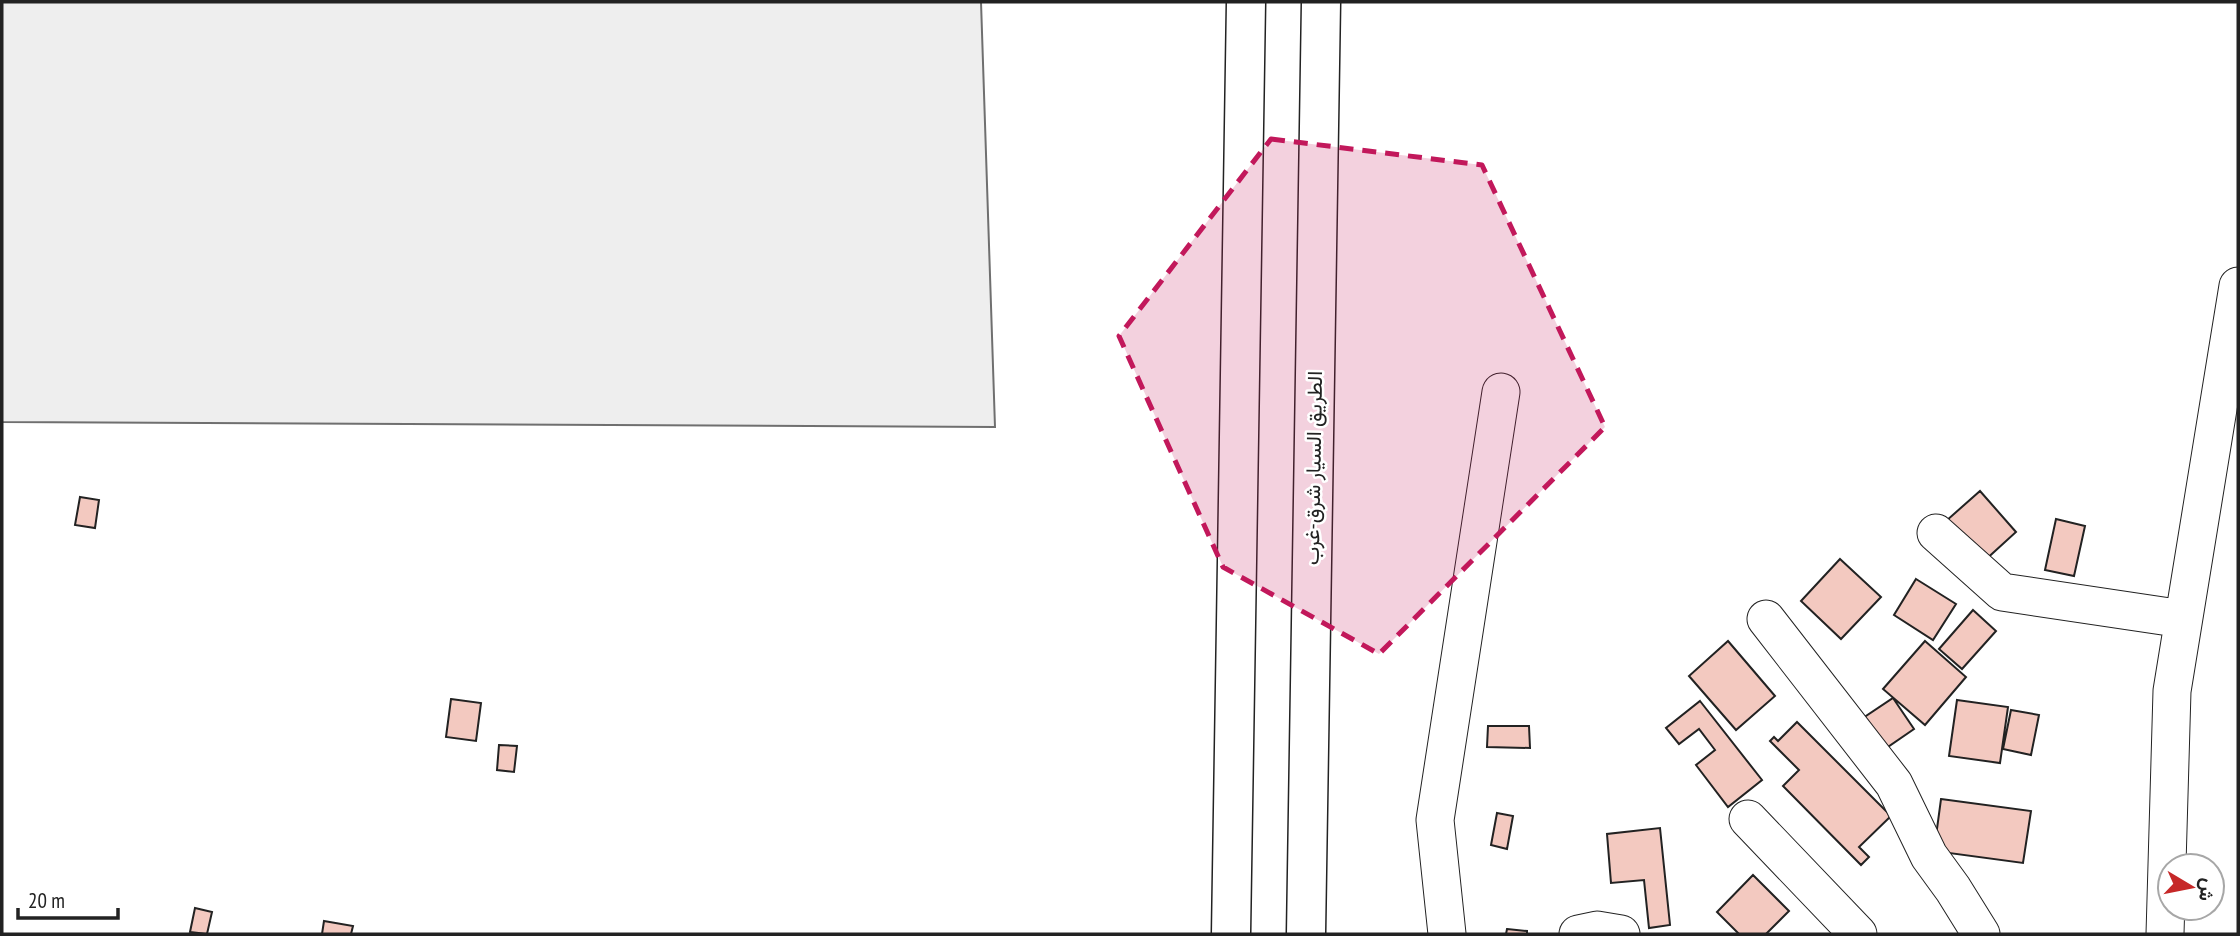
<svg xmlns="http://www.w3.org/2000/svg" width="2240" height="936" font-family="'PT Sans Narrow',Vazirmatn,sans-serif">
	<rect width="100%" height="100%" fill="#fff"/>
	<!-- green -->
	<path fill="#eee" stroke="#6f6f6f" stroke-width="2" d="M 2,2 L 981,2 L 995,427 L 2,422 Z"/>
	<!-- building -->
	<path fill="#f3c9c0" stroke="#222" stroke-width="2" d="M 1980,491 L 2016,532 L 1983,562 L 1946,521 Z
		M 80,497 L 99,500 L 95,528 L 75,525 Z
		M 2056,519 L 2085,526 L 2074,576 L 2045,570 Z
		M 1840,559 L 1881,597 L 1841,639 L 1801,601 Z
		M 1916,579 L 1956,604 L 1933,640 L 1894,615 Z
		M 1973,610 L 1996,631 L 1962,669 L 1939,649 Z
		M 1728,641 L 1775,696 L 1736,730 L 1689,676 Z
		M 1925,641 L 1966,677 L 1925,725 L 1883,689 Z
		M 1893,698 L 1914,729 L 1879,753 L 1857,722 Z
		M 451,699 L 481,703 L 476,741 L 446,737 Z
		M 1957,700 L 2008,707 L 2000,763 L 1949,756 Z
		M 1700,701 L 1762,780 L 1728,807 L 1696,765 L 1715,750 L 1699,729 L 1679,744 L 1666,728 Z
		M 2011,710 L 2039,715 L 2031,755 L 2003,749 Z
		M 1797,722 L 1891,816 L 1859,847 L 1869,857 L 1861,865 L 1783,786 L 1799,770 L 1770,741 L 1774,737 L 1778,741 Z
		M 1488,726 L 1529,726 L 1530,748 L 1487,747 Z
		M 499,745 L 517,746 L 514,772 L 497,770 Z
		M 1941,799 L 2031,811 L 2023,863 L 1934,851 Z
		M 1497,813 L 1513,816 L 1507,849 L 1491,845 Z
		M 1660,828 L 1670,925 L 1649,928 L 1644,880 L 1611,883 L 1607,834 Z
		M 1753,875 L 1789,911 L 1766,934 L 1739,934 L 1717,912 Z
		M 195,908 L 212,912 L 207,934 L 190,932 Z
		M 324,921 L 353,926 L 351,934 L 322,934 Z
		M 1507,929 L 1527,931 L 1527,934 L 1506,934 Z"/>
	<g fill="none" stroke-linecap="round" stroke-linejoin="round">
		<!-- minor casing -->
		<g stroke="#222" stroke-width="39">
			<path id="minor" d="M 1936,533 L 2002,592 L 2183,619
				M 1766,619 L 1894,784 L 1929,856 L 1953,889 L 1981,934
				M 1748,819 L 1858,934
				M 1447,934 L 1435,820 L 1501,392
				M 1578,934 L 1597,930 L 1621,934
				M 2165,934 L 2172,691 L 2238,286"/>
		</g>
		<!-- highway casing -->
		<g stroke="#222" stroke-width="41">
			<path id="highway" d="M 1231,934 L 1246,2
				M 1306,934 L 1321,2"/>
		</g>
		<!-- minor -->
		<use href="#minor" stroke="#fff" stroke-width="37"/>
		<!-- highway -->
		<use href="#highway" stroke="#fff" stroke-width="38"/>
	</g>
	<!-- marked area -->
	<path fill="#c2185b" fill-opacity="0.2" stroke="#c2185b" stroke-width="5" stroke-dasharray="14 9" stroke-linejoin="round" d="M 1271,139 L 1482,165 L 1605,427 L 1379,654 L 1223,567 L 1119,336 Z"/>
	<g text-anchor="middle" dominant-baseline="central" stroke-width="5" stroke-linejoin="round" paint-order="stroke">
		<!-- street labels -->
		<g font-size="21" fill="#222" stroke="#fff">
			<text transform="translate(1313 468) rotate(-89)">الطريق السيار شرق-غرب</text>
		</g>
	</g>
	<!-- border -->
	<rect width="2240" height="936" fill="none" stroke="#222222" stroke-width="7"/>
	<!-- north arrow -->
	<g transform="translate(2191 887) rotate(100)"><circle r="33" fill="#ffffff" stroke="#a7a7a7" stroke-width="2"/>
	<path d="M0-5L12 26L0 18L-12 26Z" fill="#c62828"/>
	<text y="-10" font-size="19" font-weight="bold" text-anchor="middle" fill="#222222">ش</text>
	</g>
	<!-- scale -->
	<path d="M18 908v10h100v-10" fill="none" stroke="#222222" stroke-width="3.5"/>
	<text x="28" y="908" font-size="21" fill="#222222" stroke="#ffffff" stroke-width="5" paint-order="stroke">20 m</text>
</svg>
